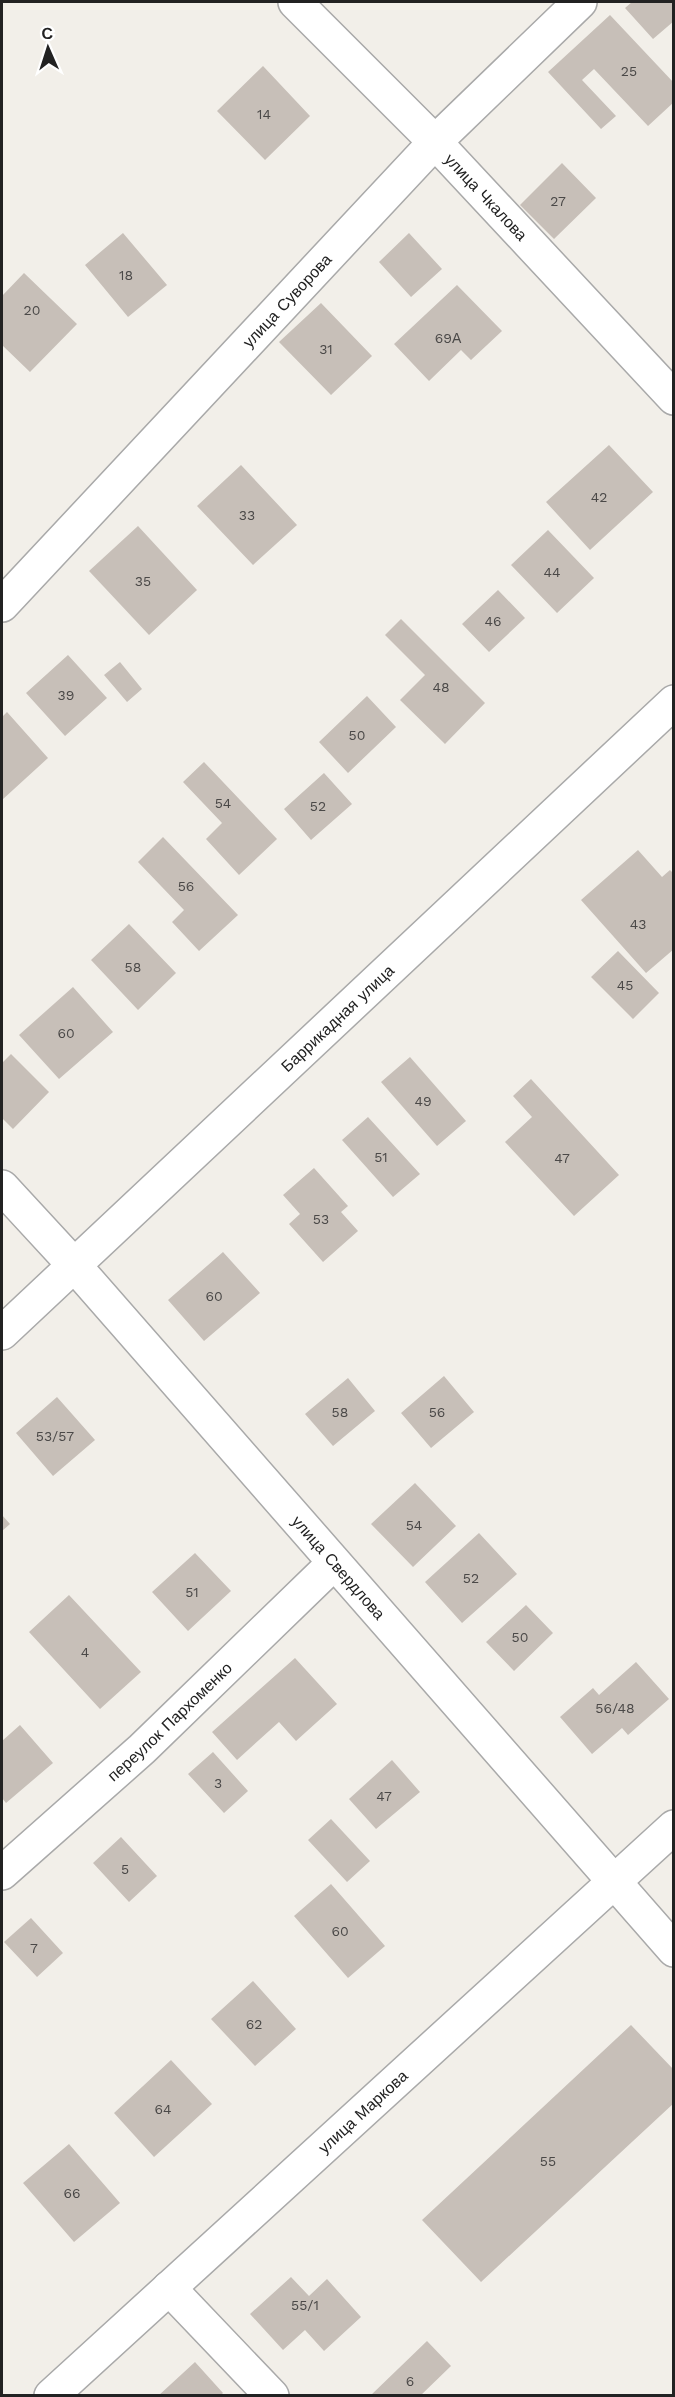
<svg xmlns="http://www.w3.org/2000/svg" width="675" height="2397" font-family="'Work Sans',sans-serif">
	<rect width="100%" height="100%" fill="#f2efe9"/>
	<!-- building -->
	<path fill="#c7bfb8" d="M 632,2 L 674,2 L 674,21 L 653,39 L 625,8 Z
		M 610,15 L 674,83 L 674,102 L 648,126 L 594,69 L 582,80 L 616,116 L 601,129 L 548,72 Z
		M 263,66 L 310,116 L 265,160 L 217,111 Z
		M 562,163 L 596,198 L 554,239 L 520,205 Z
		M 123,233 L 167,285 L 128,317 L 85,265 Z
		M 409,233 L 442,269 L 411,297 L 379,262 Z
		M 24,273 L 77,324 L 30,372 L 2,345 L 2,296 Z
		M 457,285 L 502,331 L 471,360 L 461,350 L 429,381 L 394,344 Z
		M 321,303 L 372,356 L 331,395 L 279,342 Z
		M 609,445 L 653,492 L 590,550 L 546,502 Z
		M 241,465 L 297,525 L 253,565 L 197,506 Z
		M 138,526 L 197,590 L 149,635 L 89,571 Z
		M 548,530 L 594,578 L 557,613 L 511,565 Z
		M 498,590 L 525,618 L 489,652 L 462,624 Z
		M 401,619 L 485,703 L 445,744 L 400,700 L 425,675 L 385,635 Z
		M 68,655 L 107,698 L 65,736 L 26,693 Z
		M 120,662 L 142,689 L 127,702 L 104,675 Z
		M 367,696 L 396,727 L 348,773 L 319,742 Z
		M 7,712 L 48,758 L 2,800 L 2,717 Z
		M 204,762 L 277,839 L 239,875 L 206,839 L 222,823 L 183,782 Z
		M 324,773 L 352,804 L 311,840 L 284,809 Z
		M 163,837 L 238,915 L 199,951 L 172,922 L 184,910 L 138,862 Z
		M 638,850 L 662,877 L 670,870 L 674,874 L 674,949 L 646,973 L 581,900 Z
		M 129,924 L 176,973 L 138,1010 L 91,960 Z
		M 618,951 L 659,993 L 633,1019 L 591,977 Z
		M 73,987 L 113,1032 L 59,1079 L 19,1035 Z
		M 11,1054 L 49,1092 L 13,1129 L 2,1118 L 2,1063 Z
		M 410,1057 L 466,1121 L 437,1146 L 381,1082 Z
		M 531,1079 L 619,1175 L 574,1216 L 505,1142 L 532,1117 L 513,1096 Z
		M 368,1117 L 420,1174 L 393,1197 L 342,1140 Z
		M 314,1168 L 348,1206 L 341,1212 L 358,1231 L 323,1262 L 289,1224 L 300,1214 L 283,1195 Z
		M 223,1252 L 260,1293 L 204,1341 L 168,1300 Z
		M 444,1376 L 474,1412 L 431,1448 L 401,1413 Z
		M 348,1378 L 375,1411 L 333,1446 L 305,1414 Z
		M 57,1397 L 95,1440 L 53,1476 L 16,1433 Z
		M 415,1483 L 456,1526 L 413,1567 L 371,1524 Z
		M 2,1515 L 10,1524 L 2,1531 Z
		M 479,1533 L 517,1574 L 462,1623 L 425,1582 Z
		M 195,1553 L 231,1591 L 188,1631 L 152,1592 Z
		M 69,1595 L 141,1672 L 100,1709 L 29,1632 Z
		M 526,1605 L 553,1633 L 514,1671 L 486,1642 Z
		M 295,1658 L 337,1704 L 296,1741 L 279,1722 L 237,1760 L 212,1732 Z
		M 636,1662 L 669,1699 L 628,1735 L 622,1728 L 592,1754 L 560,1717 L 593,1688 L 599,1695 Z
		M 20,1725 L 53,1763 L 6,1803 L 2,1798 L 2,1741 Z
		M 213,1752 L 248,1791 L 224,1813 L 188,1774 Z
		M 392,1760 L 420,1792 L 376,1829 L 349,1799 Z
		M 331,1819 L 370,1861 L 347,1882 L 308,1840 Z
		M 121,1837 L 157,1876 L 129,1902 L 93,1863 Z
		M 331,1884 L 385,1946 L 348,1978 L 294,1916 Z
		M 31,1918 L 63,1953 L 37,1977 L 4,1942 Z
		M 253,1981 L 296,2029 L 255,2066 L 211,2019 Z
		M 631,2025 L 674,2070 L 674,2103 L 481,2282 L 422,2220 Z
		M 171,2060 L 212,2104 L 154,2157 L 114,2113 Z
		M 69,2144 L 120,2203 L 74,2242 L 23,2183 Z
		M 291,2277 L 309,2296 L 327,2279 L 361,2317 L 324,2351 L 305,2330 L 283,2350 L 250,2314 Z
		M 427,2341 L 451,2366 L 420,2396 L 370,2396 Z
		M 195,2362 L 223,2393 L 220,2396 L 158,2396 Z"/>
	<g fill="none" stroke-linecap="round" stroke-linejoin="round">
		<!-- minor casing -->
		<g stroke="#a9a9a9" stroke-width="36">
			<g id="minor">
				<path id="s1" d="M 295,2 L 435,142 L 674,398"/>
				<path id="s2" d="M 2,605 L 435,142 L 580,2"/>
				<path id="s3" d="M 2,1187 L 74,1265 L 674,1950"/>
				<path id="s4" d="M 2,1333 L 674,702"/>
				<path id="s5" d="M 2,1873 L 142,1749 L 334,1563"/>
				<path d="M 169,2288 L 272,2396"/>
				<path id="s6" d="M 51,2396 L 674,1827"/>
			</g>
		</g>
		<!-- minor -->
		<use href="#minor" stroke="#fff" stroke-width="33"/>
	</g>
	<g text-anchor="middle" dominant-baseline="central" stroke-width="6" stroke-linejoin="round" paint-order="stroke">
		<!-- number labels -->
		<g font-size="14" fill="#4b4948">
			<text x="629" y="71">25</text>
			<text x="264" y="114">14</text>
			<text x="558" y="201">27</text>
			<text x="126" y="275">18</text>
			<text x="32" y="310">20</text>
			<text x="448" y="338">69А</text>
			<text x="326" y="349">31</text>
			<text x="599" y="497">42</text>
			<text x="247" y="515">33</text>
			<text x="552" y="572">44</text>
			<text x="143" y="581">35</text>
			<text x="493" y="621">46</text>
			<text x="441" y="687">48</text>
			<text x="66" y="695">39</text>
			<text x="357" y="735">50</text>
			<text x="223" y="803">54</text>
			<text x="318" y="806">52</text>
			<text x="186" y="886">56</text>
			<text x="638" y="924">43</text>
			<text x="133" y="967">58</text>
			<text x="625" y="985">45</text>
			<text x="66" y="1033">60</text>
			<text x="423" y="1101">49</text>
			<text x="381" y="1157">51</text>
			<text x="562" y="1158">47</text>
			<text x="321" y="1219">53</text>
			<text x="214" y="1296">60</text>
			<text x="340" y="1412">58</text>
			<text x="437" y="1412">56</text>
			<text x="55" y="1436">53/57</text>
			<text x="414" y="1525">54</text>
			<text x="471" y="1578">52</text>
			<text x="192" y="1592">51</text>
			<text x="520" y="1637">50</text>
			<text x="85" y="1652">4</text>
			<text x="615" y="1708">56/48</text>
			<text x="218" y="1783">3</text>
			<text x="384" y="1796">47</text>
			<text x="125" y="1869">5</text>
			<text x="340" y="1931">60</text>
			<text x="34" y="1948">7</text>
			<text x="254" y="2024">62</text>
			<text x="163" y="2109">64</text>
			<text x="548" y="2161">55</text>
			<text x="72" y="2193">66</text>
			<text x="305" y="2305">55/1</text>
			<text x="410" y="2381">6</text>
		</g>
		<!-- street labels -->
		<g font-size="16" fill="#222" stroke="#fff">
			<text stroke="none"><textPath href="#s1" startOffset="273">улица Чкалова</textPath></text>
			<text stroke="none"><textPath href="#s2" startOffset="417">улица Суворова</textPath></text>
			<text stroke="none"><textPath href="#s4" startOffset="460">Баррикадная улица</textPath></text>
			<text stroke="none"><textPath href="#s3" startOffset="508">улица Свердлова</textPath></text>
			<text stroke="none"><textPath href="#s5" startOffset="226">переулок Пархоменко</textPath></text>
			<text stroke="none"><textPath href="#s6" startOffset="422">улица Маркова</textPath></text>
		</g>
	</g>
	<!-- border -->
	<rect width="675" height="2397" fill="none" stroke="#222222" stroke-width="6"/>
	<!-- north arrow -->
	<g transform="translate(48 48) rotate(357)" stroke="#ffffff" stroke-width="4.5" paint-order="stroke">
	<path d="M0-4.5L10 22L0 15L-10 22Z" fill="#222222"/>
	<text y="-9" font-size="16" font-weight="bold" text-anchor="middle" fill="#222222">С</text>
	</g>
</svg>
